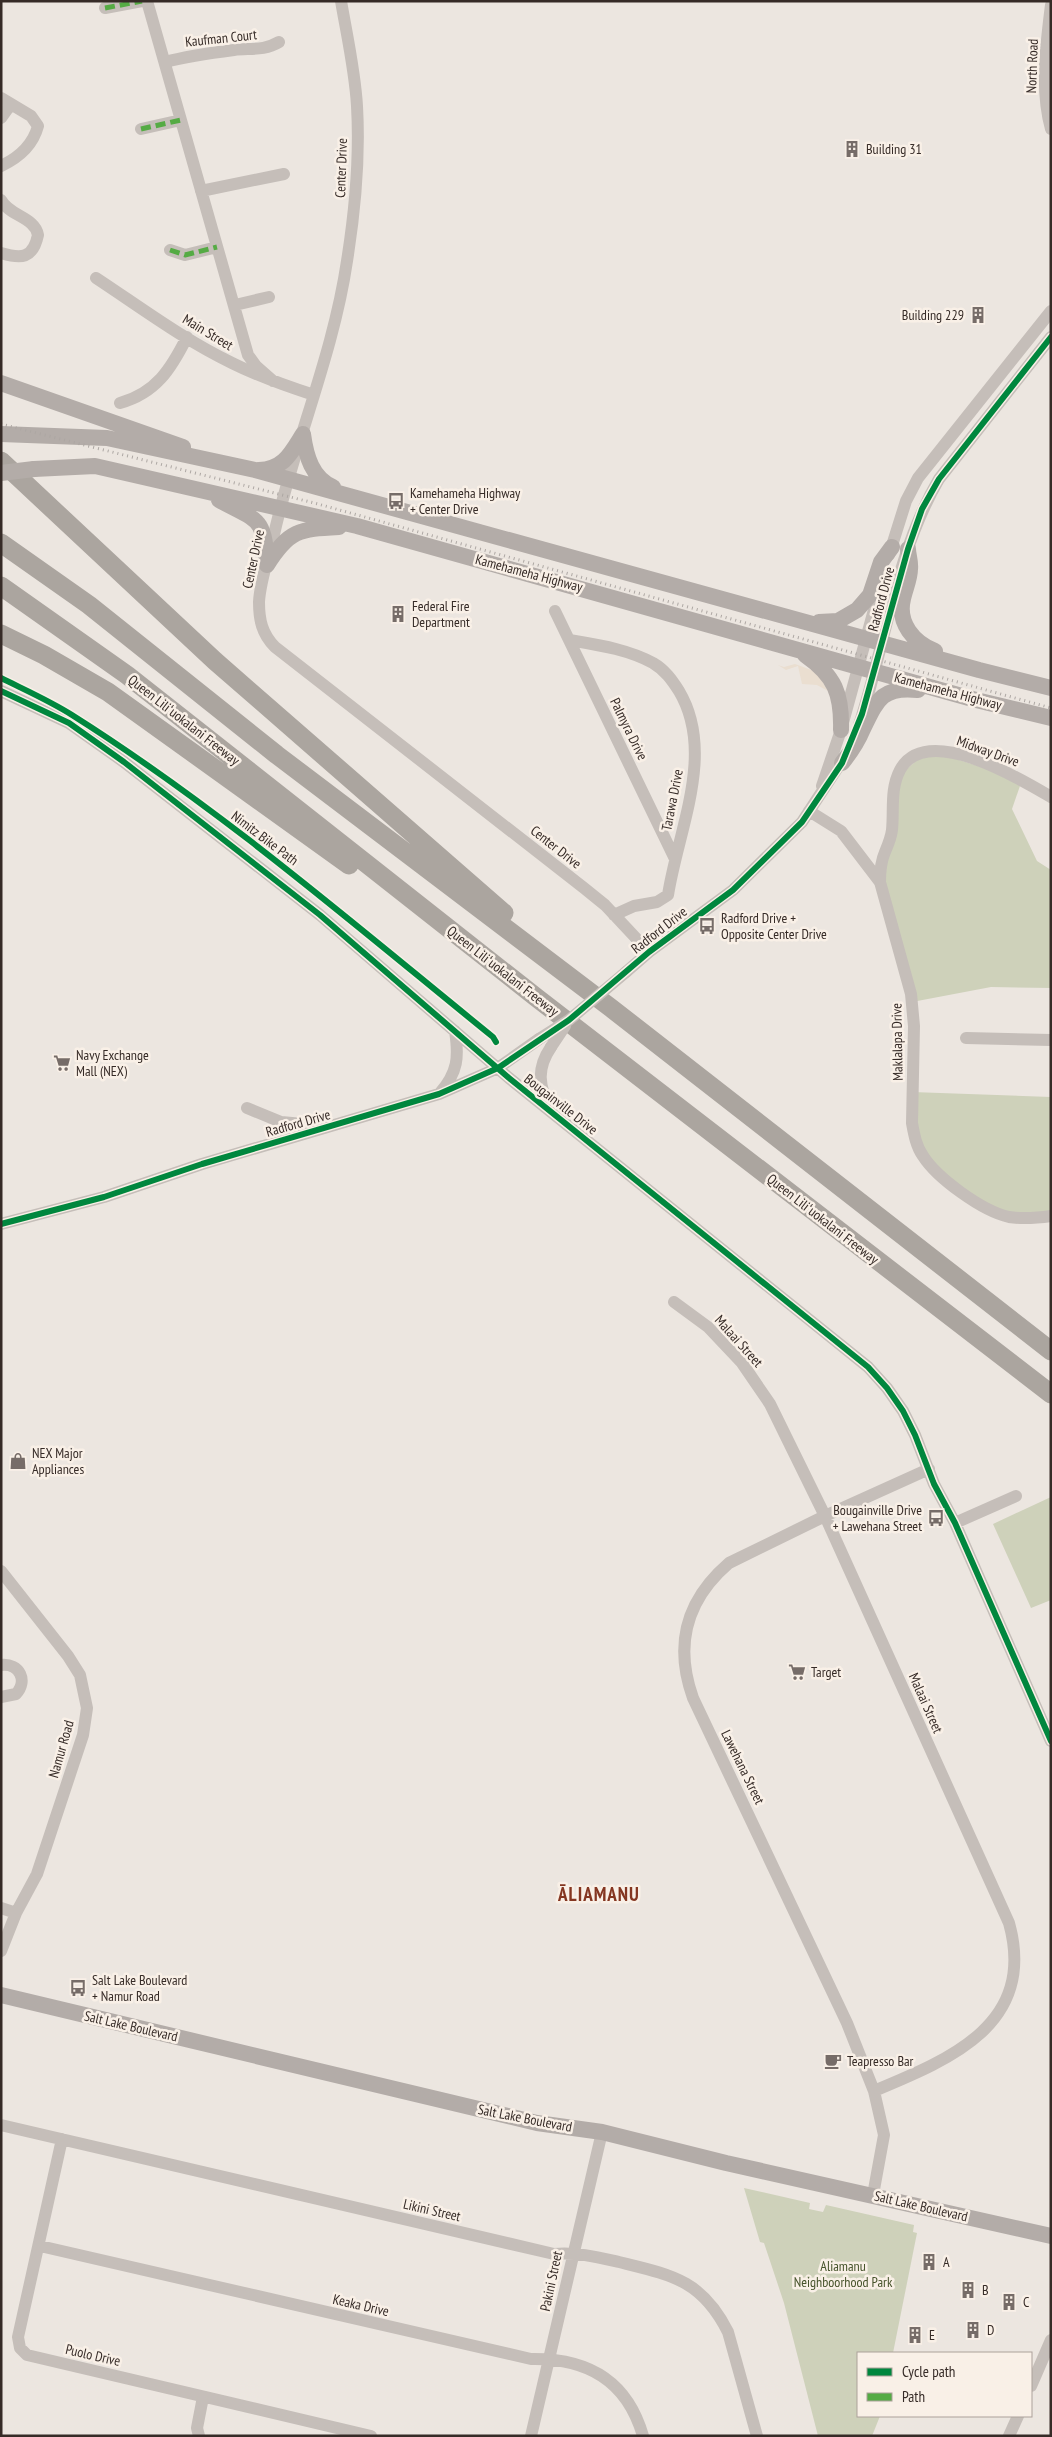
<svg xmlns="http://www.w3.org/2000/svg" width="1052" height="2437" font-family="'PT Sans Narrow',sans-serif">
	<rect width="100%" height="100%" fill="#ece6e0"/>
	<!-- green -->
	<path fill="#ced1ba" d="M 928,750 L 1022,780 L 1012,809 L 1037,861 L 1051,870 L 1051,988 L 991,987 L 912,1002 L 883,899 L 896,779 Z
		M 912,1092 L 1051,1097 L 1051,1216 L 993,1212 L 923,1156 Z
		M 1051,1497 L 1051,1600 L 1031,1608 L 993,1524 Z
		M 744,2188 L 810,2203 L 809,2209 L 823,2212 L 826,2205 L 914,2225 L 913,2232 L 917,2233 L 893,2353 L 858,2353 L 858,2416 L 880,2416 L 872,2436 L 818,2436 L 784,2303 L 764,2243 L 760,2242 Z"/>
	<!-- plaza -->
	<path fill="#eaded0" d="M 795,664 L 817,672 L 828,691 L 817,685 L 802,684 L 798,666 L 786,670 L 778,665 L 784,667 Z"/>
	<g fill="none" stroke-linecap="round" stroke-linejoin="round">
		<!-- minor -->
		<path stroke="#c5beb9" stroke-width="12" d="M 147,1 L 248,355 L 256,366 L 273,381
			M 341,1 C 347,36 355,71 357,106 C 360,158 355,211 347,261 C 333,356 293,446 273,539 C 268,559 260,582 259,602 C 259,620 262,634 275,647 L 584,888 L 605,905 L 649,952
			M 1051,5 C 1046,45 1040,89 1051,129
			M 105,8 L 142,1
			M 165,62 C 188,56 210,53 234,50 C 250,48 264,51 279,42
			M 1,98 L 31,116 L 38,126 C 33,145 18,158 1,166
			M 1,118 L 11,104
			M 141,129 L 181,120
			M 201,191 L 284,174
			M 1,200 C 9,216 35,217 38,235 C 33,259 21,259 1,253
			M 170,250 L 185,255 L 217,247
			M 96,278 C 140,307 184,340 232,363 C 258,376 286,386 314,395
			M 235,305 L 269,297
			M 120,403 C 156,393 171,369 187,337
			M 889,555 L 906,501 L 918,478 L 1051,311
			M 555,611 L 675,859
			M 569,640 C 598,645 627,649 653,663 C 665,670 672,680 679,691 C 716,753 678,830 668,895 L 657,902 L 634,906 L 614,915
			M 1,691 L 69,723 L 124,762 L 320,915 L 509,1078 L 868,1367 L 887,1388 L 903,1411 L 915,1435 L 934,1484 L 955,1523 L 1051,1741
			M 859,725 C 886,644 895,554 939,479 L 1051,337
			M 822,786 L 841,730 L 881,584
			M 1051,797 C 1019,778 926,722 900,770 C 890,789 894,810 892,830 C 891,838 888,845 885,852 C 881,861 880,872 880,882 L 911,994 L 914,1026 L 912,1123 C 914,1134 916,1146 923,1156 C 937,1178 982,1211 1009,1217 C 1022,1219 1037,1218 1051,1216
			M 809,811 L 841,831 L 880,882
			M 626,972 L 649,952 L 733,890 L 802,822 L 846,755
			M 966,1038 L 1051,1040
			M 440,1093 C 458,1072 459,1057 455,1031
			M 247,1108 L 281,1122 L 325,1126
			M 550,1109 C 539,1086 536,1069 551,1047
			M 1,1224 L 104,1197 L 202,1164 L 439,1094 L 498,1068 L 539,1039
			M 674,1302 L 708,1327 L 742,1363 L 770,1404 L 825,1516 L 1009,1923 C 1037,2024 951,2059 874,2091
			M 955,1523 L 1016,1496
			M 1,1571 L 68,1656 L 80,1675 L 87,1708 L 83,1735 L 37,1874 L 16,1913 L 1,1951
			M 1,1665 C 20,1663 28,1681 16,1694 L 1,1697
			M 1,1908 L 16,1913
			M 1,2125 L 554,2254 C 577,2252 597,2257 619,2262 C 672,2275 702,2280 728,2332 L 757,2436
			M 62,2139 L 18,2337 L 20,2348 L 27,2355 L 371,2436
			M 873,2195 L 884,2135 L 874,2091 L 847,2023 L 693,1698 C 674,1645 686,1600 729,1563 L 825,1516 L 929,1469
			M 40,2246 L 531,2359 C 587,2358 627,2380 643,2436
			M 1031,2386 L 1051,2340
			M 199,2436 L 197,2428 L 203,2397
			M 531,2436 L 602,2132
			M 1009,2436 L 1018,2416"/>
		<!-- major -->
		<path stroke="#b3aca8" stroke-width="16" d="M 1,383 L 183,447
			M 1,434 L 107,438 L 255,470 L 979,670 L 1051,688
			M 303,434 C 306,456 312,478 333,487
			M 34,469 L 95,466 L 357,526 L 976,700 L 1051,718
			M 259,470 C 284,469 291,453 303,434
			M 219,500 C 259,522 264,516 267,565
			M 908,549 C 908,555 911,562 910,569 C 910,579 905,589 903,599 C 897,623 914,643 935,651
			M 267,565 C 289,530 299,529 339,527
			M 819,622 L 838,621 L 857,610 L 870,595 L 881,562 L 892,547
			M 805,655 C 835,676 842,694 841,730
			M 842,763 C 851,752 858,741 863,729 C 877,700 882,686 918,690
			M 1,1995 L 537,2123 L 602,2132 L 726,2163 L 1051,2236"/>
		<!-- highway -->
		<path stroke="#aba59f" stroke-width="19" d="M 1,461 L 215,661 L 504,913
			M 1,543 L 89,605 L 277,755 L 611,1008 L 1051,1351
			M 1,586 L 127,675 L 537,998 L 1051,1394
			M 1,634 L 44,655 L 108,692 L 349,865"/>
		<!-- rail -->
		<path stroke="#ada7a3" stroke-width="3" stroke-dasharray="1 4" stroke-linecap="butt" d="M 1,424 L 318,504 L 1051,708"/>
		<!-- minor-bridge -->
		<path stroke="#c5beb9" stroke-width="12" d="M 539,1039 L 569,1020 L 626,972
			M 551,1047 L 565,1026"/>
		<!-- major-bridge -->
		<path stroke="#b3aca8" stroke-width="16" d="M 1,473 L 34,469"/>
		<!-- quiet -->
		<path stroke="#55ab44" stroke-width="5" stroke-dasharray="10 5" stroke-linecap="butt" d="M 105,8 L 142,1
			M 141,129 L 181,120
			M 170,250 L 185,255 L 217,247"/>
		<!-- cycleway casing -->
		<g stroke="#f9f0e7" stroke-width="9">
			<path id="cycleway" d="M 1,678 C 25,690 50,701 72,715 C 221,809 356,926 493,1037 L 496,1042
				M 1,691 L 69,723 L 124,762 L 320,915 L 509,1078 L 868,1367 L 887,1388 L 903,1411 L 915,1435 L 934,1484 L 955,1523 L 1051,1741
				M 1,1224 L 104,1197 L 202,1164 L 439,1094 L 498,1068 L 569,1020 L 649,952 L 733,890 L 802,822 L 842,763 L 862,714 L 908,549 L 922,509 L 939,479 L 1051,337"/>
		</g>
		<!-- cycleway -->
		<use href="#cycleway" stroke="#00873e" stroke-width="6"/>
	</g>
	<!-- icons -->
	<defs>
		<g id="building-bare" transform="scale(1.35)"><path d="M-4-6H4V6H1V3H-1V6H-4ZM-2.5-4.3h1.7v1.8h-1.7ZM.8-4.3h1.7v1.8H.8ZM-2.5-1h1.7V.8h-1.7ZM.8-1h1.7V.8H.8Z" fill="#766c68" stroke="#f9f0e7" stroke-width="2.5" paint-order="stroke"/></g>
		<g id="bus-bare" transform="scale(1.35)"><path d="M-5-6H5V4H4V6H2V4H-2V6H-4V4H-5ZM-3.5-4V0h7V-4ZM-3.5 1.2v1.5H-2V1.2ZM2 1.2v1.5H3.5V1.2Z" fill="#766c68" stroke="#f9f0e7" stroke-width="2.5" paint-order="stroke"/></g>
		<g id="supermarket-bare" transform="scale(1.35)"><path d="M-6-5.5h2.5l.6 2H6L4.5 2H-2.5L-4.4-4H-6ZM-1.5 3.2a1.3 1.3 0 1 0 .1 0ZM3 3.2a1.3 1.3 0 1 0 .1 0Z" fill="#766c68" stroke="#f9f0e7" stroke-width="2.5" paint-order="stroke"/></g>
		<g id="shop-bare" transform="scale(1.35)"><path d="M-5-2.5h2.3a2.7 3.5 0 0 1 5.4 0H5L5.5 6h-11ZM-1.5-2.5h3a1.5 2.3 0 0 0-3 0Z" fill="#766c68" stroke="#f9f0e7" stroke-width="2.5" paint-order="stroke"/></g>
		<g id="cafe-bare" transform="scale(1.35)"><path d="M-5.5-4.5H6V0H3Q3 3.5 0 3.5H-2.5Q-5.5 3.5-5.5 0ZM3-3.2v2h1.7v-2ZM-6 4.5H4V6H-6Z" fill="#766c68" stroke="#f9f0e7" stroke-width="2.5" paint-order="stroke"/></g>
	</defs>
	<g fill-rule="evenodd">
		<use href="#building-bare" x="852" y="149"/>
		<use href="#building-bare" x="978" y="315"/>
		<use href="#bus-bare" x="396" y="501"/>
		<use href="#building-bare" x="398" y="614"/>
		<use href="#bus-bare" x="707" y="926"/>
		<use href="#supermarket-bare" x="62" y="1063"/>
		<use href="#shop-bare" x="18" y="1461"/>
		<use href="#bus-bare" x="936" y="1518"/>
		<use href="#supermarket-bare" x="797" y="1672"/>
		<use href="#bus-bare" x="78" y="1988"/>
		<use href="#cafe-bare" x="833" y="2061"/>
		<use href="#building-bare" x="929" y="2262"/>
		<use href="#building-bare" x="968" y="2290"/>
		<use href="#building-bare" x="1009" y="2302"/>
		<use href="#building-bare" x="973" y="2330"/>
		<use href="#building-bare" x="915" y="2335"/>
	</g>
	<g text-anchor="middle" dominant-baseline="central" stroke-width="5" stroke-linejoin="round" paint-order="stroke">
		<!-- street labels -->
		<g font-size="14" fill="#362b27" stroke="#f9f0e7">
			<text transform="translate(221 38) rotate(-6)">Kaufman Court</text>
			<text transform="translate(1032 66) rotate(-88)">North Road</text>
			<text transform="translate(341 168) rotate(-88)">Center Drive</text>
			<text transform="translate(208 332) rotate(31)">Main Street</text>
			<text transform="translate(253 559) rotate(-78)">Center Drive</text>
			<text transform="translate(529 573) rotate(15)">Kamehameha Highway</text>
			<text transform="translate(881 599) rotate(-75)">Radford Drive</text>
			<text transform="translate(948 691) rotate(15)">Kamehameha Highway</text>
			<text transform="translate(184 720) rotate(38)">Queen Liliʻuokalani Freeway</text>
			<text transform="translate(629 729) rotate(64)">Palmyra Drive</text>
			<text transform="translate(988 751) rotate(20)">Midway Drive</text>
			<text transform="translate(672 800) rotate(-79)">Tarawa Drive</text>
			<text transform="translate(265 838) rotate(37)">Nimitz Bike Path</text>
			<text transform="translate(556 847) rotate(38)">Center Drive</text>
			<text transform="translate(659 930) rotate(-38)">Radford Drive</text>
			<text transform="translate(503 971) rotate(38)">Queen Liliʻuokalani Freeway</text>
			<text transform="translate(897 1042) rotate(-91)">Maklalapa Drive</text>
			<text transform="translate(561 1104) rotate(38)">Bougainville Drive</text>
			<text transform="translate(298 1123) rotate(-16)">Radford Drive</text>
			<text transform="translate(823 1219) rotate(38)">Queen Liliʻuokalani Freeway</text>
			<text transform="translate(739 1341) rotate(48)">Malaai Street</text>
			<text transform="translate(926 1703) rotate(66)">Malaai Street</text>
			<text transform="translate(61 1749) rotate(-74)">Namur Road</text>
			<text transform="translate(743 1767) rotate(64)">Lawehana Street</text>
			<text transform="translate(131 2026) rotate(13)">Salt Lake Boulevard</text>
			<text transform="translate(525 2118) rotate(11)">Salt Lake Boulevard</text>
			<text transform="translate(921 2206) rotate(13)">Salt Lake Boulevard</text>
			<text transform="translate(432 2210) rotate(13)">Likini Street</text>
			<text transform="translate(551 2281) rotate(-78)">Pakini Street</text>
			<text transform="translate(361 2305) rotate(13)">Keaka Drive</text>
			<text transform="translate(93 2355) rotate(13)">Puolo Drive</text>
		</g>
		<!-- poi labels -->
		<g font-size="14" fill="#362b27" stroke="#f9f0e7" text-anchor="start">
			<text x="866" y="149">Building 31</text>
			<text x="964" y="315" text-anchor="end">Building 229</text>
			<text x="410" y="493">Kamehameha Highway<tspan x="410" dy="16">+ Center Drive</tspan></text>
			<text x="412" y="606">Federal Fire<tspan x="412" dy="16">Department</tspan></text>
			<text x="721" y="918">Radford Drive +<tspan x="721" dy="16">Opposite Center Drive</tspan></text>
			<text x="76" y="1055">Navy Exchange<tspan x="76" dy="16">Mall (NEX)</tspan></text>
			<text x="32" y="1453">NEX Major<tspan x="32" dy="16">Appliances</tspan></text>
			<text x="922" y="1510" text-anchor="end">Bougainville Drive<tspan x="922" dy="16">+ Lawehana Street</tspan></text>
			<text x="811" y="1672">Target</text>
			<text x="92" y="1980">Salt Lake Boulevard<tspan x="92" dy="16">+ Namur Road</tspan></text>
			<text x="847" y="2061">Teapresso Bar</text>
			<text x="943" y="2262">A</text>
			<text x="982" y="2290">B</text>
			<text x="1023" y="2302">C</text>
			<text x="987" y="2330">D</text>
			<text x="929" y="2335">E</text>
		</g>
		<!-- park labels -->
		<g font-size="14" fill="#46532b" stroke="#f9f0e7">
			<text x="843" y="2266">Aliamanu<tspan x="843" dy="16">Neighboorhood Park</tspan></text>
		</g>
		<!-- district labels -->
		<g font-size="19" font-weight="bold" letter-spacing="1" fill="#843621" stroke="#f9f0e7">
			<text x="599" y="1894">ĀLIAMANU</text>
		</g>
	</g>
	<!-- border -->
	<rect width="1052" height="2437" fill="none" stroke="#362b27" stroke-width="5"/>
	<!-- legend -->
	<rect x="857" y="2352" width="175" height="65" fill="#f9f0e7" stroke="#aba19a"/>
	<rect x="867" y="2368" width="25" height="8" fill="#00873e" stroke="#aba19a"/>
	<text x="902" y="2377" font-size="15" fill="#362b27">Cycle path</text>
	<rect x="867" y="2393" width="25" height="8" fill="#55ab44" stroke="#aba19a"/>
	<text x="902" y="2402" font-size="15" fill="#362b27">Path</text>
</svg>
